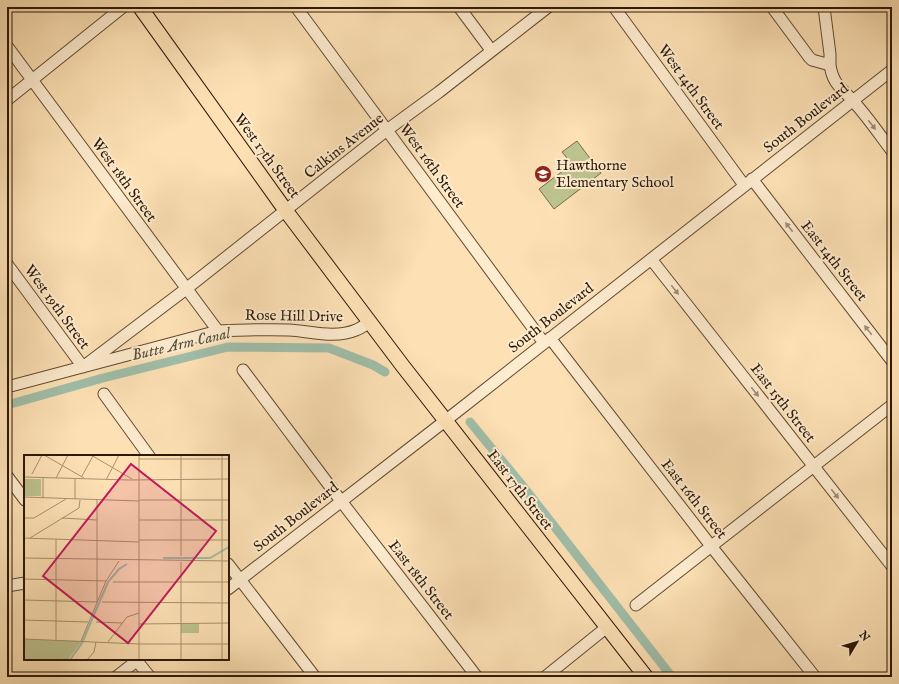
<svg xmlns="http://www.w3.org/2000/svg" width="899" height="684" font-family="'IM FELL English',serif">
	<rect width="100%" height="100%" fill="#fde1b5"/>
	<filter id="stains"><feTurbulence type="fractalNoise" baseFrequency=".005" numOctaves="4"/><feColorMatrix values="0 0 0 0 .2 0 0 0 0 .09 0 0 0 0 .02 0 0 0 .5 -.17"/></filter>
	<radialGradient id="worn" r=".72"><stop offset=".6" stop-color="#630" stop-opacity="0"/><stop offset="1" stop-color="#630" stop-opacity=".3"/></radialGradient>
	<!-- green -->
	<path fill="#bdc38f" stroke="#766e4a" d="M 577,141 L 601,173 L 554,209 L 539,189 L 572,164 L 562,152 Z"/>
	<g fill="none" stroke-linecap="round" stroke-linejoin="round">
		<!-- canal -->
		<path stroke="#a0beaa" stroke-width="9" d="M 7,405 L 103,378 L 228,347 L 329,348 L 373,365 L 385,372
			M 470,422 L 522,485 L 672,677"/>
		<!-- minor casing -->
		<g stroke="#624a32" stroke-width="13">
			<path id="minor" d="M 296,7 L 544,343
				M 459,7 L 491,50
				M 614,7 L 744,185
				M 772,7 L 809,57 L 812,60 L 830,65 C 833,85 842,88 853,101 C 867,116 879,134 892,151
				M 824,7 L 830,54 L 830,65
				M 7,46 L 218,331
				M 7,100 L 123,7
				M 752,179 L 892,361
				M 651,259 L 892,566
				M 7,264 L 83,367 L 186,289 L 387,130 L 439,92 L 548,7
				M 550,338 L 711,546 L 815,677
				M 243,370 L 341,501 L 477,677
				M 7,387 L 218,331 C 241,330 265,329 289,330 C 310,331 335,339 356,330 C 361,328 365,325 370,322
				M 104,394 L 149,456
				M 7,476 L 25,500
				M 228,564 L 315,677
				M 7,586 L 25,583
				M 228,589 L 445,421 L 892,70
				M 636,605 L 892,405
				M 137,661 L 150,677
				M 116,677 L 139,659
				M 545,677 L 607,627"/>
		</g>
		<!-- major casing -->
		<g stroke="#2e1806" stroke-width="16">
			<path id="major" d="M 140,7 L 286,211 L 402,365 L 646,677"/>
		</g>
		<!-- minor -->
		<use href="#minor" stroke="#feeccf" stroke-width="11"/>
		<!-- major -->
		<use href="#major" stroke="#fde1b5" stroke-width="14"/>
	</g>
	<!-- one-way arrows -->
	<defs><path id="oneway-solid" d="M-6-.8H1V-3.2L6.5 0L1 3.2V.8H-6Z"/></defs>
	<g fill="#a08d75">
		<use href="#oneway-solid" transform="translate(872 125) rotate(52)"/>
		<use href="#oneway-solid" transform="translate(789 227) rotate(-128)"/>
		<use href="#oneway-solid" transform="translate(675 290) rotate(52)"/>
		<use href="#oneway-solid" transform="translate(868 330) rotate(-128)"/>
		<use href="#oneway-solid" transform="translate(755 392) rotate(52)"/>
		<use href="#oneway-solid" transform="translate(835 494) rotate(52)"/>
	</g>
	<!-- icons -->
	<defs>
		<g id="school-disc" transform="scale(0.9)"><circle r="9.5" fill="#8f2418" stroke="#feeccf"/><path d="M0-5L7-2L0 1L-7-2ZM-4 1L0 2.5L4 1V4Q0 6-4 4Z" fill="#fff"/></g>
	</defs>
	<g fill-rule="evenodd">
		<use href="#school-disc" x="543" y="174"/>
	</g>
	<g text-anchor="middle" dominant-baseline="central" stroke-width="4" stroke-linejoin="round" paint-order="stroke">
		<!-- street labels -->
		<g font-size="15" fill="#2e1806" stroke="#feeccf">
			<text transform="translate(691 87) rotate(54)">West 14th Street</text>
			<text transform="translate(806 118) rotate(-38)">South Boulevard</text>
			<text transform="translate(344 146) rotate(-38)">Calkins Avenue</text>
			<text transform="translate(267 156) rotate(54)">West 17th Street</text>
			<text transform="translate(432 166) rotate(54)">West 16th Street</text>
			<text transform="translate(124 180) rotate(54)">West 18th Street</text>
			<text transform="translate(834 261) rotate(52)">East 14th Street</text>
			<text transform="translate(57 307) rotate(54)">West 19th Street</text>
			<text transform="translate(294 316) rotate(1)">Rose Hill Drive</text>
			<text transform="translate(551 318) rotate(-38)">South Boulevard</text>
			<text transform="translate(783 403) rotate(52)">East 15th Street</text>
			<text transform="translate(520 490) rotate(52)">East 17th Street</text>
			<text transform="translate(694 499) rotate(52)">East 16th Street</text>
			<text transform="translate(296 517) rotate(-38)">South Boulevard</text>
			<text transform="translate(421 580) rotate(52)">East 18th Street</text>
		</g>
		<!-- poi labels -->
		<g font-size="15" fill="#2e1806" stroke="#feeccf" text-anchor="start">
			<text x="556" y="165">Hawthorne<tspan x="556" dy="17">Elementary School</tspan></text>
		</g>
		<!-- water labels -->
		<g font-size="16" font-style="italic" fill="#56523f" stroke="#feeccf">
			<text transform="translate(181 345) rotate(-13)">Butte Arm Canal</text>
		</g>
	</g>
	<!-- overview -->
	<g transform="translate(24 455)">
		<rect width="205" height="205" fill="#fde1b5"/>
		<path d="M 0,24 L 17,24 L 17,41 L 0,41 ZM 157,169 L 175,169 L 175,178 L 157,178 ZM 0,184 L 58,186 L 44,205 L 0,205 Z" fill="#bdc38f"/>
		<path fill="none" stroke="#a0beaa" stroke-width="2" d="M 139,103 L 186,103 L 205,92M 46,205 L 58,188 L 84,127 L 95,114 L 103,109"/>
		<path fill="none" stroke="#aa916f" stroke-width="1" d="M 20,0 L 60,23M 67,0 L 108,24M 115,0 L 115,205M 157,0 L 157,101M 198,0 L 198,205M 115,4 L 205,4M 8,19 L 18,0M 58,21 L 69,1M 0,22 L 105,25 L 205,24M 32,23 L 44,0M 82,25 L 95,0M 0,42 L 115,46M 19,43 L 19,23M 51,44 L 51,24M 115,45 L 205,45M 0,63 L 10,63 L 42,44M 38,63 L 73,65M 115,65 L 205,65M 0,83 L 115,87M 6,83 L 55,53 L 56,45M 115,85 L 205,85M 0,103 L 205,106M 157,107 L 157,205M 0,124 L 82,126M 89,127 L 205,127M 0,145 L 73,147 L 73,45M 78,147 L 205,148M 0,165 L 64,167M 72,167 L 98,168M 115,169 L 205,168M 0,184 L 115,189 L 205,189M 32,185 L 32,84M 57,186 L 82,126 L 95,106M 84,187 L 103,162 L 115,158M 63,205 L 70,197 L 72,187"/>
		<path fill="#c2185b" fill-opacity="0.15" stroke="#c2185b" stroke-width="2" d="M 107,9 L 192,76 L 104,188 L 19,121 Z"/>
		<rect width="205" height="205" fill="none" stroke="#2e1806" stroke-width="2"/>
	</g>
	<!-- margin -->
	<rect width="899" height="684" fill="none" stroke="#fde1b5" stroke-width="24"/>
	<rect x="8" y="8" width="883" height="668" fill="none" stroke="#2e1806" stroke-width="2"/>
	<rect x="12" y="12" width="875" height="660" fill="none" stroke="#2e1806"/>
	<!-- north arrow -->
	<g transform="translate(857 642) rotate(52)" stroke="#feeccf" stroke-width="3" paint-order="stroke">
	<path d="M0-3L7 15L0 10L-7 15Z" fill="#2e1806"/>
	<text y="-6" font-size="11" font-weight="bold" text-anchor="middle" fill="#2e1806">N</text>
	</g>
	<rect width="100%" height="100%" filter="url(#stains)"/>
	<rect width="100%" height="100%" fill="url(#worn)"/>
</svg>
